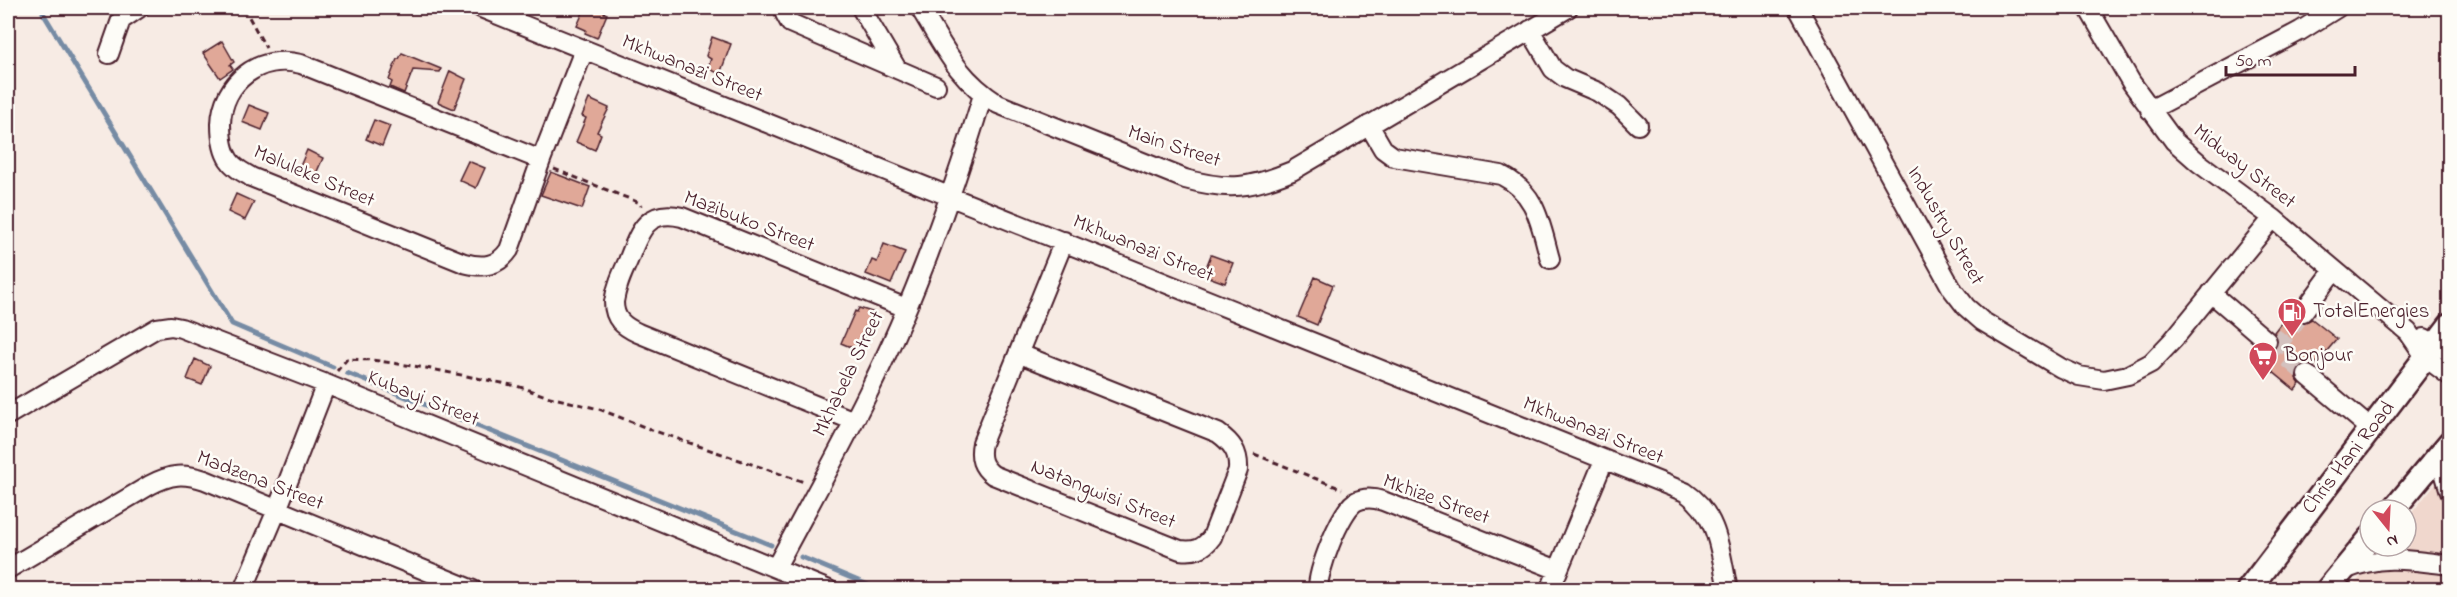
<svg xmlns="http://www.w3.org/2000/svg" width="2457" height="597" font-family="'Indie Flower',sans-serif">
	<rect width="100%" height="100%" fill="#f7ebe4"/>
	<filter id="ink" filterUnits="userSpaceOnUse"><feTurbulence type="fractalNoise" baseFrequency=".0167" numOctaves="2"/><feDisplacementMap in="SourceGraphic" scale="12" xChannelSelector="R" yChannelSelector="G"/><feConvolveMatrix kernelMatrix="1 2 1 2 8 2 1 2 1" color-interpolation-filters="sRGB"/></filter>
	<g filter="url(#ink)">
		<!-- built -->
		<path fill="#f0d7cd" d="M 2449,467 L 2449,589 L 2350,590 L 2385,546 L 2406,546 L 2406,520 Z"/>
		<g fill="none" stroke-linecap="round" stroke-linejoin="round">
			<!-- stream -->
			<path stroke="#768ba4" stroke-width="5" d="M 44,8 L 43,13 L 232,324 L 333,367
				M 347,373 L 771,545
				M 801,557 L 880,590"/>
		</g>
		<!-- building -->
		<path fill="#e0a898" stroke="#4a1f2b" stroke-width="1.5" d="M 585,8 L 606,8 L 604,13 L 607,14 L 597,38 L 585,33 L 586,30 L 577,26 Z
			M 712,37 L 731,44 L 720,74 L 707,68 L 711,59 L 706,56 Z
			M 222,41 L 234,62 L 230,65 L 233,69 L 220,78 L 203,53 Z
			M 402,53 L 441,69 L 440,72 L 413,70 L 404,93 L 390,87 L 392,82 L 389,80 L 397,59 L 399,59 Z
			M 450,71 L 466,79 L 454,109 L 438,102 Z
			M 589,99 L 609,108 L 597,132 L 601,134 L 595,150 L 576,142 L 586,118 L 582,116 Z
			M 249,105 L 269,113 L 262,130 L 242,122 Z
			M 374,120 L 390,126 L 382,146 L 366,139 Z
			M 307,150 L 323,158 L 314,178 L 298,171 Z
			M 468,161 L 485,168 L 476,188 L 459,180 Z
			M 551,172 L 590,187 L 582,209 L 541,195 Z
			M 236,194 L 254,202 L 245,220 L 228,212 Z
			M 884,244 L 905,252 L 891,284 L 866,274 L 872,260 L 877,262 Z
			M 1211,255 L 1233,263 L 1225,283 L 1203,275 Z
			M 1315,277 L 1333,285 L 1317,325 L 1298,317 Z
			M 2294,306 L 2293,316 L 2296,321 L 2302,323 L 2312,319 L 2337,339 L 2314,366 L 2304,364 L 2298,368 L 2296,378 L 2300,384 L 2295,390 L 2255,357 L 2260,350 L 2270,352 L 2276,348 L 2278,338 L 2274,332 Z
			M 859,308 L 875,313 L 860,351 L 841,343 L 855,311 L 857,312 Z
			M 195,359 L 210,366 L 202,385 L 187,379 Z"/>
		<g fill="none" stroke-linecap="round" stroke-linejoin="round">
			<!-- minor-tunnel -->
			<path stroke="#d4c2bf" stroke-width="18" stroke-dasharray="18 9" stroke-linecap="butt" d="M 2267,341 L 2307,375
				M 2275,349 L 2303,312"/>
			<!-- minor casing -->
			<g stroke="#4a1f2b" stroke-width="22">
				<path id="minor" d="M 481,8 L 1685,492 C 1719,515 1720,552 1728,590
					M 786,8 L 785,14 L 790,23 L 936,86
					M 861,8 L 897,69
					M 920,8 C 944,47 957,78 998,104 L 1185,179 C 1229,191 1251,188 1292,171 L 1568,8
					M 1798,8 L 1952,289 L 1966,307 L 1982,321 L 2061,368 L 2079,376 L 2104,380 L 2128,375 L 2151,363 L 2173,340 L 2273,218
					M 2088,8 L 2131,82 L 2174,141 L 2199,163 L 2273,218 L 2408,332 L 2426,358 L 2450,376
					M 1530,30 L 1553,69 L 1565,78 L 1598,92 L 1619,106 L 1638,125
					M 109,54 L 121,20 L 139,8
					M 2150,110 L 2300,31 L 2337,8
					M 1369,125 L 1383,149 L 1394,157 L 1501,175 C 1537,193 1540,223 1550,259
					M 541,160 L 301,64 C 260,53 222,82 221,124 C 221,136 222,150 229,160 C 234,168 243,172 251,177 L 464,263 C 483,268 497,267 509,250 L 541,160 L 584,50
					M 2211,293 L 2267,341
					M 2303,312 L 2334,270
					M 2424,338 L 2450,352
					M 1020,354 L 1218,433 C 1232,443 1239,452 1238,470 L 1212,537 C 1203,549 1195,552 1180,550 L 993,475 C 982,467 979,458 982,443 L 1064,241
					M 2307,375 L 2371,429
					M 8,415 L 157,328 L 171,326 L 181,328 L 326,384 L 829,590
					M 854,421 L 638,333 C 623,326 614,319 614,302 C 616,287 622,274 628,261 C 639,233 646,208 682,217 L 906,308
					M 2439,455 L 2450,492
					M 776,567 C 807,509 839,452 868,393 C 916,297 952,196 983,95
					M 8,569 L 150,485 C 171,474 183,473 205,480 L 473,590
					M 2344,570 C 2381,554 2410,560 2450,565
					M 243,590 L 277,510 L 326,384
					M 1318,590 C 1317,572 1340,512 1355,502 C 1364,497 1374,498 1383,501 L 1558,570
					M 1550,590 L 1604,460"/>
			</g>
			<!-- major casing -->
			<g stroke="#4a1f2b" stroke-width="27">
				<path id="major" d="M 2393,510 L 2450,442
					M 2248,590 L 2450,325
					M 2327,590 L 2370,538"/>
			</g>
			<!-- path -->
			<path stroke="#4a1f2b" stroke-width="3" stroke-dasharray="6 4.5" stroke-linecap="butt" d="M 244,8 L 266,48
				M 554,169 L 640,203 L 641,206
				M 337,371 L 347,359 L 372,360 L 426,368 L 517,386 L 546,396 L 599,409 L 652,430 L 804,482
				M 1254,454 L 1342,489"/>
			<!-- minor -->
			<use href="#minor" stroke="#fdfcf7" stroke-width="18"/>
			<!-- major -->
			<use href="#major" stroke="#fdfcf7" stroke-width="22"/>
		</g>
	</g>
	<!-- icons -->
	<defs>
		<g id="fuel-pin" transform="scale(1.5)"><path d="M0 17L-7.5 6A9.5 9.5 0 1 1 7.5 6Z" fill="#d1495b" stroke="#fdfcf7"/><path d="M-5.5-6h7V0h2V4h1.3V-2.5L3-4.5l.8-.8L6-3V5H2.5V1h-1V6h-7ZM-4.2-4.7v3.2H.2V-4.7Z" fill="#fff"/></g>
		<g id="supermarket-pin" transform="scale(1.5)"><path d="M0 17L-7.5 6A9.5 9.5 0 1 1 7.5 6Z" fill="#d1495b" stroke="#fdfcf7"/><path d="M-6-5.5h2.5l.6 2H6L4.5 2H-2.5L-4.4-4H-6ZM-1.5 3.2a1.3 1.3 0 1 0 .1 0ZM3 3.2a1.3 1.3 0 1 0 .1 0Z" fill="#fff"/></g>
	</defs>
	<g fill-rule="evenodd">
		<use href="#fuel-pin" x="2292" y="312"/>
		<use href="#supermarket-pin" x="2263" y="356"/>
	</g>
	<g text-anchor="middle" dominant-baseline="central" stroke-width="5" stroke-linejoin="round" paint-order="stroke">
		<!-- street labels -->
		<g font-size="21" fill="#4a1f2b" stroke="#fdfcf7">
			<text transform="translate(692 69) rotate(22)">Mkhwanazi Street</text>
			<text transform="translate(1174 147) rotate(18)">Main Street</text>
			<text transform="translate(2244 167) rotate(38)">Midway Street</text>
			<text transform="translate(314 177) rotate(23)">Maluleke Street</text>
			<text transform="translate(749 222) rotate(21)">Mazibuko Street</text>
			<text transform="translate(1945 226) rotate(60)">Industry Street</text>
			<text transform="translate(1143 249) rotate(22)">Mkhwanazi Street</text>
			<text transform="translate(849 374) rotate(-64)">Mkhabela Street</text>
			<text transform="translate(423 399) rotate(22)">Kubayi Street</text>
			<text transform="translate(1593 431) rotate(22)">Mkhwanazi Street</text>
			<text transform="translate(2349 458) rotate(-52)">Chris Hani Road</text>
			<text transform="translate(260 481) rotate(21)">Madzena Street</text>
			<text transform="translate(1103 495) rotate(22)">Natangwisi Street</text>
			<text transform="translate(1436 500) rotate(20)">Mkhize Street</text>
		</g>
		<!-- poi labels -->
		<g font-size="21" fill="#4a1f2b" stroke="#fdfcf7" text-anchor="start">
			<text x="2313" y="312">TotalEnergies</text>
			<text x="2284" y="356">Bonjour</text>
		</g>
	</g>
	<!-- margin -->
	<rect width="2457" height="597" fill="none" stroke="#fdfcf7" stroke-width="30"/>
	<rect x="15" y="15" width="2427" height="567" fill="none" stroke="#4a1f2b" stroke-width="2" filter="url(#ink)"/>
	<!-- north arrow -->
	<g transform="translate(2388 528) rotate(162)"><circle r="28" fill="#fdfcf7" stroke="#b5a4a5" stroke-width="1.5"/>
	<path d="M0-4.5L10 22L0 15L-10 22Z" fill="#d1495b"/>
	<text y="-9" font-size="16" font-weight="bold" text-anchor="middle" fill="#4a1f2b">N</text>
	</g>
	<!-- scale -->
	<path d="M2226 66v9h129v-9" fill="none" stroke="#4a1f2b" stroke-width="3"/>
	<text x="2235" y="66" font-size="18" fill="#4a1f2b" stroke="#fdfcf7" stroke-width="4.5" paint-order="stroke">50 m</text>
</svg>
